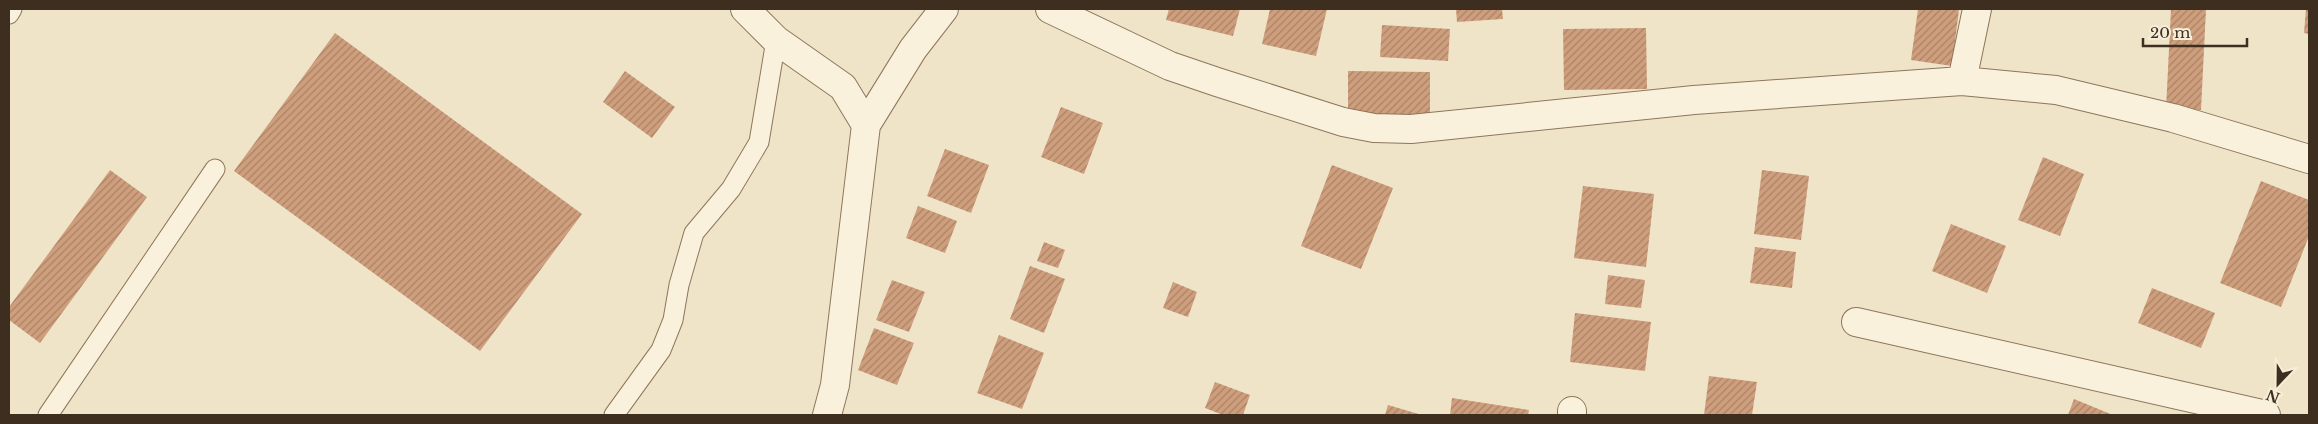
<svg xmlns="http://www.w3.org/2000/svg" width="2318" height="424" font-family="'Libre Baskerville',serif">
	<defs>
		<pattern id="building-hatch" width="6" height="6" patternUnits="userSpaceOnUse" patternTransform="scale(1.25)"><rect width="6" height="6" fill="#cf9f7d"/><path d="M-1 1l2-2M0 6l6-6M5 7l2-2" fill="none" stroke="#a98266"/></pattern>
	</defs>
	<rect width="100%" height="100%" fill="#f0e4c8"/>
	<!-- building -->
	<path fill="url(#building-hatch)" d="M 1169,9 L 1240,9 L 1233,36 L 1166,20 Z
		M 1270,9 L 1327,9 L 1316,56 L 1262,44 Z
		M 1456,9 L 1502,9 L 1503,19 L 1457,22 Z
		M 1918,9 L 1959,9 L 1952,66 L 1911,60 Z
		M 2171,9 L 2206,9 L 2201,110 L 2166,109 Z
		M 2306,9 L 2309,9 L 2309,34 L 2304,33 Z
		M 1382,25 L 1450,29 L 1448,61 L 1380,57 Z
		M 1646,28 L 1647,89 L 1564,90 L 1563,29 Z
		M 335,33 L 582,214 L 480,351 L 234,171 Z
		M 625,71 L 675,107 L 652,138 L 603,102 Z
		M 1348,71 L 1430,72 L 1430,115 L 1348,114 Z
		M 1061,107 L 1103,123 L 1084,174 L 1041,157 Z
		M 945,149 L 989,165 L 971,213 L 927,196 Z
		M 2043,157 L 2084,174 L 2060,236 L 2018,220 Z
		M 1332,165 L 1393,188 L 1361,269 L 1301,246 Z
		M 110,170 L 147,197 L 40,343 L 9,320 L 9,307 Z
		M 1762,170 L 1809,176 L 1801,240 L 1754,234 Z
		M 2261,181 L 2309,200 L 2309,236 L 2281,307 L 2220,283 Z
		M 1583,186 L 1654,194 L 1646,267 L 1574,258 Z
		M 918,206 L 957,221 L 945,253 L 906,238 Z
		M 1951,224 L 2006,246 L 1987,293 L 1932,271 Z
		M 1044,242 L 1065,250 L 1058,268 L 1037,261 Z
		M 1755,247 L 1796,252 L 1792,288 L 1750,283 Z
		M 1030,266 L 1065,279 L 1044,333 L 1010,319 Z
		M 1608,275 L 1645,280 L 1641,308 L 1605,304 Z
		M 892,280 L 925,292 L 909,332 L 876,320 Z
		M 1173,282 L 1197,292 L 1188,317 L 1163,308 Z
		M 2152,288 L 2215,313 L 2201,348 L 2138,323 Z
		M 1575,313 L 1651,322 L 1645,371 L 1570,362 Z
		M 874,328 L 914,343 L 897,385 L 858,370 Z
		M 999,335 L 1044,353 L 1022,409 L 977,393 Z
		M 1709,376 L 1757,382 L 1752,415 L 1704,415 Z
		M 1215,382 L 1250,395 L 1243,415 L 1223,415 L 1205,408 Z
		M 1452,398 L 1529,410 L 1528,415 L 1450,415 Z
		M 2074,399 L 2113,415 L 2068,415 Z
		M 1388,405 L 1422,415 L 1385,415 Z"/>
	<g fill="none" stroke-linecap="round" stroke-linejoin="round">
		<!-- lane casing -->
		<g stroke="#8d765c" stroke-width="21">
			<path id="lane" d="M 9,14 L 12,9
				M 48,415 L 215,169
				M 614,415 L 661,350 L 673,320 L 679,285 L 694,233 L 731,189 L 759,142 L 776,40"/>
		</g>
		<!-- street casing -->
		<g stroke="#8d765c" stroke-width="30">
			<path id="street" d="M 745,9 L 776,40 L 843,87 L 866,125
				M 1050,9 L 1170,66 L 1217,82 L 1343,122 L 1374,128 L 1411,129 L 1694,100 L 1962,81 L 2056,90 L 2173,118 L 2309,159
				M 1962,81 L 1977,9
				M 1856,322 L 2266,415
				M 827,415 L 835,385 L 866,125 L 913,49 L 944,9
				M 1572,415 L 1572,411"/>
		</g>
		<!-- lane -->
		<use href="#lane" stroke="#faf1dc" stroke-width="19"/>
		<!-- street -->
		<use href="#street" stroke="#faf1dc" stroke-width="28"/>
	</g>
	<!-- border -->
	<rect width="2318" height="424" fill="none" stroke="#3d2e20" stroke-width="20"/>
	<!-- north arrow -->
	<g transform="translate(2278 384) rotate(202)" stroke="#f7eed8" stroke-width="4" paint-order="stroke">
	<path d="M0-4L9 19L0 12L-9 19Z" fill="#3d2e20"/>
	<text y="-8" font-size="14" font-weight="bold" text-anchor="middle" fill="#3d2e20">N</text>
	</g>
	<!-- scale -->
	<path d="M2143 38v8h104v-8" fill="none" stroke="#3d2e20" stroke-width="2.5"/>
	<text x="2150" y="38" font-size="15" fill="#3d2e20" stroke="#f7eed8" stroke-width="4" paint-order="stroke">20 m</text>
</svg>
